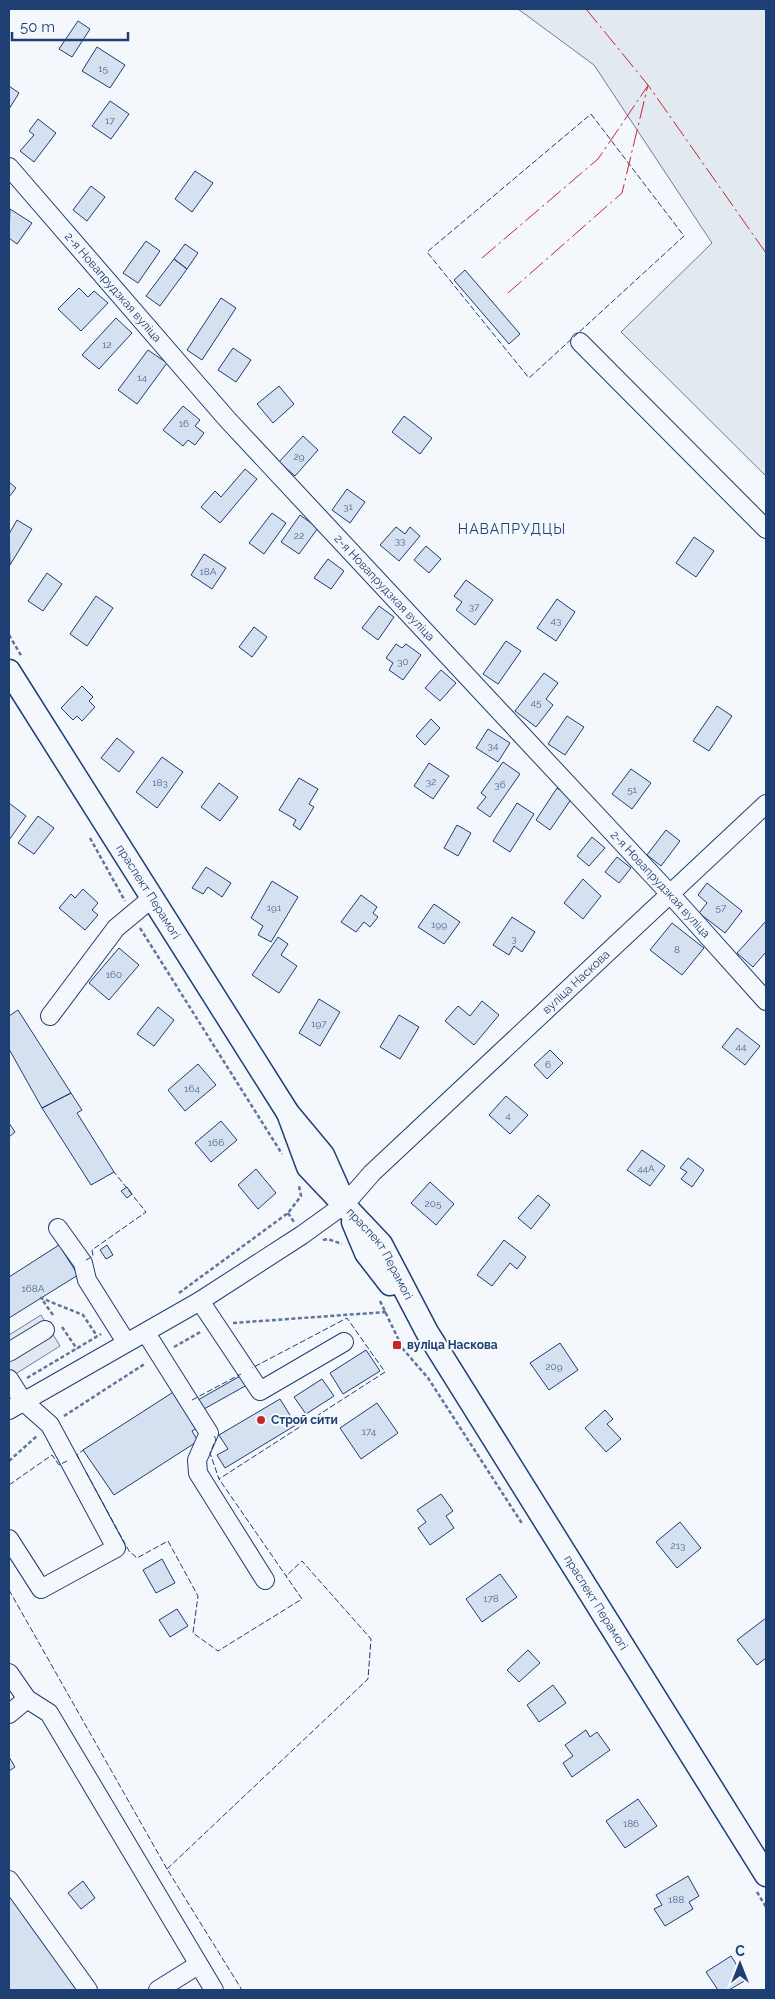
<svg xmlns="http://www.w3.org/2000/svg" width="775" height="1999" font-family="Raleway,sans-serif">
	<rect width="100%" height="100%" fill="#f4f7fb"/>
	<!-- green -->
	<path fill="#e3e9f0" stroke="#687fa3" d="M 518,9 L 766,9 L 766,476 L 621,332 L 712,243 L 594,65 Z"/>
	<!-- parking -->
	<path fill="#e3e8f0" stroke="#687fa3" d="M 41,1315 L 60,1346 L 9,1378 L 9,1335 Z"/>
	<!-- building -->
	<path fill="#d5e0f0" stroke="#1d3f73" d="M 78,21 L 90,29 L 72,57 L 59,49 Z
		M 97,47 L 125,65 L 110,88 L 82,71 Z
		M 9,86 L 19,93 L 9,109 Z
		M 110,101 L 129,114 L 111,139 L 92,126 Z
		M 38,119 L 56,133 L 34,162 L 20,151 L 34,135 L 29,131 Z
		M 195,171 L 213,183 L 192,212 L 175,199 Z
		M 91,186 L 105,197 L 87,221 L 73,210 Z
		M 10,209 L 32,223 L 17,244 L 9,238 Z
		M 146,241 L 160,251 L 138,283 L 123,273 Z
		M 185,244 L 198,253 L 187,269 L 174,259 Z
		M 174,259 L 187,269 L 160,306 L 146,296 Z
		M 465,270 L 520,334 L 509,344 L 454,280 Z
		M 79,288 L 88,297 L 94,291 L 108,303 L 81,331 L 58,309 Z
		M 221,298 L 236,308 L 202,360 L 187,350 Z
		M 116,318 L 132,333 L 99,369 L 82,355 Z
		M 233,348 L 251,360 L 236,382 L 218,370 Z
		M 148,350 L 167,363 L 137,404 L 118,390 Z
		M 279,386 L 294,404 L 273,423 L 257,404 Z
		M 183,406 L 200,420 L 195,426 L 204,433 L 195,445 L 188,440 L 183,446 L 163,430 Z
		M 404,416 L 432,438 L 420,454 L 392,432 Z
		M 303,436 L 318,450 L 295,476 L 279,462 Z
		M 245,469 L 257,479 L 220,523 L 201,507 L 215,491 L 221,497 Z
		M 9,482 L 16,488 L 9,497 Z
		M 347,489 L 365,502 L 350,523 L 332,510 Z
		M 272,513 L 286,523 L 264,554 L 249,543 Z
		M 300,515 L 318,528 L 299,554 L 281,542 Z
		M 17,520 L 32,529 L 10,565 L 9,534 Z
		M 396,527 L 405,534 L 410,527 L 420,536 L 399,561 L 380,545 Z
		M 694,537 L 714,551 L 696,577 L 676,563 Z
		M 426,546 L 441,559 L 429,573 L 414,560 Z
		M 204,554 L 226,568 L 212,589 L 191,575 Z
		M 328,559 L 344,571 L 331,589 L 314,578 Z
		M 47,573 L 62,584 L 43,611 L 28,601 Z
		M 466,580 L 493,600 L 475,625 L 456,610 L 462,602 L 454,596 Z
		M 96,596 L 113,608 L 87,646 L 70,634 Z
		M 557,599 L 575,612 L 556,641 L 537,628 Z
		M 379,606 L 394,617 L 378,640 L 362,628 Z
		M 254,627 L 267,637 L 252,657 L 239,647 Z
		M 506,641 L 521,651 L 498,684 L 483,674 Z
		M 396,644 L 402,648 L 406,644 L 421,655 L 403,680 L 389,670 L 393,663 L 386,658 Z
		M 441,670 L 456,683 L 440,701 L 425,688 Z
		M 544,673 L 558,683 L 546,699 L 553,705 L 536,727 L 515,711 Z
		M 82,686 L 93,697 L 89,701 L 95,707 L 82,721 L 77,716 L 73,720 L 61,708 Z
		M 717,706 L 732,716 L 709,751 L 693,741 Z
		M 567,716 L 584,727 L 565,755 L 548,744 Z
		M 431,719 L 440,728 L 425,745 L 416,736 Z
		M 488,729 L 510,743 L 498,762 L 476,748 Z
		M 117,738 L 134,752 L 119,772 L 101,758 Z
		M 162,757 L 183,772 L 157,808 L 136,792 Z
		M 503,762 L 520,774 L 490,817 L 477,808 L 486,797 L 481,793 Z
		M 429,763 L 449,776 L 433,799 L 414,786 Z
		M 631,769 L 651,783 L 632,809 L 612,794 Z
		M 299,778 L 318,789 L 309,804 L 314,807 L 300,830 L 293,825 L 296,820 L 279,810 Z
		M 219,783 L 238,797 L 220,821 L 201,807 Z
		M 557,788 L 572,798 L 550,830 L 536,820 Z
		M 9,803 L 26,816 L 9,840 Z
		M 517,803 L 534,814 L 510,852 L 493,841 Z
		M 38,816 L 54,828 L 34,854 L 18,843 Z
		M 457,825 L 471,833 L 458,856 L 444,848 Z
		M 666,830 L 680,841 L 661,866 L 647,855 Z
		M 592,837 L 605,848 L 589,866 L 577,856 Z
		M 617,857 L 631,868 L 619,883 L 605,872 Z
		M 206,867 L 231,883 L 222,897 L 208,887 L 203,894 L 192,888 Z
		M 583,879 L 601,896 L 583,919 L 564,903 Z
		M 272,881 L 298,897 L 271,942 L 258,935 L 263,926 L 251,918 Z
		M 707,883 L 742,911 L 725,933 L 699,913 L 707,903 L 698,895 Z
		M 83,889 L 98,903 L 92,910 L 98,915 L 85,930 L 59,908 L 71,894 L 75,898 Z
		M 361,895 L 377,907 L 373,913 L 378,917 L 370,927 L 364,922 L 356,932 L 341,922 Z
		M 434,904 L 460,922 L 444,944 L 418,927 Z
		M 512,917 L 535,932 L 522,952 L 514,946 L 509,955 L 493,945 Z
		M 766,921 L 766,952 L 753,967 L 737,953 Z
		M 672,923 L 704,948 L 682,975 L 650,950 Z
		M 278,937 L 288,944 L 281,955 L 297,966 L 279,993 L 252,975 Z
		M 119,948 L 139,965 L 109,1000 L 89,983 Z
		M 319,999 L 340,1012 L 320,1046 L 299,1033 Z
		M 482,1001 L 499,1015 L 474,1045 L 445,1021 L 458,1006 L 470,1016 Z
		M 158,1007 L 174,1020 L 154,1046 L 137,1034 Z
		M 18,1010 L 71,1093 L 42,1108 L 9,1049 L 9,1016 Z
		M 399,1015 L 419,1027 L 400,1059 L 380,1047 Z
		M 737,1028 L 760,1046 L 745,1065 L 722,1047 Z
		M 550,1050 L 563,1063 L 547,1079 L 534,1065 Z
		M 198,1064 L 216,1085 L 185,1111 L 168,1090 Z
		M 71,1093 L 82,1110 L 77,1113 L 114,1172 L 91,1185 L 42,1108 Z
		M 506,1096 L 528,1115 L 510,1134 L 489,1115 Z
		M 221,1121 L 237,1140 L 211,1162 L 195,1143 Z
		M 9,1123 L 15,1132 L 9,1137 Z
		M 642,1150 L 665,1166 L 650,1186 L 627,1170 Z
		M 688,1158 L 704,1170 L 692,1187 L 681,1179 L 687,1172 L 680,1168 Z
		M 256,1169 L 276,1193 L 258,1209 L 238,1185 Z
		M 430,1182 L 454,1204 L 436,1225 L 411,1203 Z
		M 127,1187 L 132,1194 L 127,1198 L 121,1191 Z
		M 538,1195 L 550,1205 L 531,1229 L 518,1218 Z
		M 504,1240 L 526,1257 L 517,1269 L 510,1263 L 492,1286 L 477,1275 Z
		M 59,1245 L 78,1275 L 9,1318 L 9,1277 Z
		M 107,1245 L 113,1255 L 106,1259 L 100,1250 Z
		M 560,1343 L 578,1370 L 549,1390 L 530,1363 Z
		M 366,1350 L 380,1371 L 343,1394 L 330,1373 Z
		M 242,1375 L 247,1385 L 204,1409 L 198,1400 Z
		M 322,1379 L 334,1396 L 306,1414 L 294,1397 Z
		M 175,1391 L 200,1426 L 192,1431 L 198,1441 L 114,1495 L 83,1450 Z
		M 280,1399 L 296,1425 L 225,1468 L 217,1455 L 228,1449 L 219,1435 Z
		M 377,1403 L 398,1433 L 361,1459 L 340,1428 Z
		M 605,1410 L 613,1419 L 607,1424 L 621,1439 L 606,1452 L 585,1428 Z
		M 441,1494 L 453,1511 L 446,1516 L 454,1528 L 430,1545 L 418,1528 L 426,1522 L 417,1510 Z
		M 680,1522 L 701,1548 L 677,1568 L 656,1542 Z
		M 162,1559 L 175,1583 L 156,1593 L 143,1570 Z
		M 500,1574 L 517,1597 L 482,1622 L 466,1599 Z
		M 177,1609 L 188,1626 L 170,1637 L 159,1620 Z
		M 766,1618 L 766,1658 L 757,1665 L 737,1640 Z
		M 528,1650 L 540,1663 L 519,1682 L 507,1670 Z
		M 553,1685 L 566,1703 L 539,1722 L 527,1705 Z
		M 586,1730 L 590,1737 L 597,1732 L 610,1750 L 572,1777 L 563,1763 L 573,1756 L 565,1745 Z
		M 9,1757 L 15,1767 L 9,1771 Z
		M 638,1799 L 657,1826 L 625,1848 L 606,1821 Z
		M 688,1876 L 699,1896 L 689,1902 L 693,1909 L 665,1926 L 654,1909 L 662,1905 L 656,1895 Z
		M 83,1881 L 95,1898 L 81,1909 L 68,1893 Z
		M 12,1894 L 81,1990 L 9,1990 L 9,1896 Z
		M 731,1956 L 746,1980 L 729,1990 L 718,1990 L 706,1972 Z"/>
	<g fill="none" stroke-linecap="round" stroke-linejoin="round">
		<!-- minor casing -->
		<g stroke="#1d3f73" stroke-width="20">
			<g id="minor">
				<path id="s1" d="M 9,167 L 227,419 L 671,895 L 766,1001"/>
				<path d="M 580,342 L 766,529"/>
				<path d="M 50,1016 L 116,928 L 152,898"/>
				<path d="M 58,1228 L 83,1263 L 87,1280 L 126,1342"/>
				<path d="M 200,1301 L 260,1391 L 344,1342"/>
				<path d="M 146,1333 L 209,1433 L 197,1460 L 198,1473 L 265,1580"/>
				<path d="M 9,1352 L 45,1330"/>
				<path d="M 9,1379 L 23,1401 L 50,1425 L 116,1548 L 41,1589 L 9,1539"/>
				<path id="s2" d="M 9,1410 L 200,1301 L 302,1235 L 345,1204 L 372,1173 L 766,804"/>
				<path d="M 9,1673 L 27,1699 L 49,1713 L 214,1990"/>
				<path d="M 9,1714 L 27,1699"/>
				<path d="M 9,1880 L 88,1990"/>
				<path d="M 158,1990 L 198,1965"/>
			</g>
		</g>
		<!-- major casing -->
		<g stroke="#1d3f73" stroke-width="25">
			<g id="major">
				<path id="s3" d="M 9,671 L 288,1113 L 323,1155 L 340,1193"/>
				<path id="s4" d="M 288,1113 L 308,1167 L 381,1244 L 427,1332 L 766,1875"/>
				<path d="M 353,1222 L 366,1253 L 390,1284"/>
			</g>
		</g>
		<!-- path -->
		<path stroke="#5e769c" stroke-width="2.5" stroke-dasharray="4 2.5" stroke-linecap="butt" d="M 9,635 L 22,657
			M 90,838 L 125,901
			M 140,928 L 282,1154
			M 288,1213 L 294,1222
			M 323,1240 L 328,1239 L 342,1244
			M 179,1293 L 288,1213 L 301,1196 L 299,1186
			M 380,1301 L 403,1349 L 428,1378 L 523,1525
			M 53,1315 L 41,1298 L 83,1315 L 97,1336
			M 233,1323 L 386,1312
			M 62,1327 L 77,1349
			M 174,1347 L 202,1331
			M 27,1378 L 101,1334
			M 64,1416 L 146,1363
			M 9,1461 L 38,1435
			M 757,1892 L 766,1907"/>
		<!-- minor -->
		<use href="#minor" stroke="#f4f7fb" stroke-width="18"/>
		<!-- major -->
		<use href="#major" stroke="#f4f7fb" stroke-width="22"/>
		<!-- fence -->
		<path stroke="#1d3f73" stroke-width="1" stroke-dasharray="6 2.5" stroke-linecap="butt" d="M 591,114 L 684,236 L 529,378 L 427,252 Z
			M 86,1260 L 93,1256 L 92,1250 L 146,1212 L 114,1172
			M 192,1400 L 241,1374
			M 214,1436 L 216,1439 L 210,1453 L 219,1479 L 385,1372 L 347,1318 L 252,1368
			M 79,1459 L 77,1455 L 83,1450
			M 86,1472 L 129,1551 L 137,1558 L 168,1541 L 198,1596 L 193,1633 L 218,1651 L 302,1599 L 219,1479
			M 9,1485 L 52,1455 L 59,1465 L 67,1461
			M 9,1590 L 167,1869 L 242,1990
			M 167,1869 L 368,1679 L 371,1639 L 302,1561 L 286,1576"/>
		<!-- power -->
		<path stroke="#c62828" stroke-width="1" stroke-dasharray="18 4 2.5 4" stroke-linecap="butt" d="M 586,9 L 648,85 L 766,253
			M 482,258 L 598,159 L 647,87
			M 508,293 L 622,193 L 648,85"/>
	</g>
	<!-- markers -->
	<g fill="#c62828" stroke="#f4f7fb" stroke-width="2">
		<rect x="392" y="1340" width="10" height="10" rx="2.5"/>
		<circle cx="261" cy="1420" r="5"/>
	</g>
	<g text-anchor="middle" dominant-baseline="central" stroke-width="4" stroke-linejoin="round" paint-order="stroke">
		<!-- number labels -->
		<g font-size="10" fill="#4b6792">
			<text x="103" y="68">15</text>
			<text x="110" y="120">17</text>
			<text x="107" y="344">12</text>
			<text x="142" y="377">14</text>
			<text x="184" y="423">16</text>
			<text x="299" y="456">29</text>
			<text x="348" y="506">31</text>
			<text x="299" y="535">22</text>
			<text x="400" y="540">33</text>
			<text x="208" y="571">18А</text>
			<text x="474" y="606">37</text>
			<text x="556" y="620">43</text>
			<text x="403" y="661">30</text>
			<text x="536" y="702">45</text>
			<text x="493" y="745">34</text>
			<text x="431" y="781">32</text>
			<text x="160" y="782">183</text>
			<text x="500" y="784">36</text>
			<text x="632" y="789">51</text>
			<text x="274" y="907">191</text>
			<text x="721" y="907">57</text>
			<text x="439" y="924">199</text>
			<text x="514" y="938">3</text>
			<text x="677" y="949">8</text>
			<text x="114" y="974">160</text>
			<text x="319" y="1023">197</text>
			<text x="741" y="1046">44</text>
			<text x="548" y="1064">6</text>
			<text x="192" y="1088">164</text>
			<text x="508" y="1115">4</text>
			<text x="216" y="1142">166</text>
			<text x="646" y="1168">44А</text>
			<text x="433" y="1203">205</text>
			<text x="33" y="1288">168А</text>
			<text x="554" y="1366">209</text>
			<text x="369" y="1431">174</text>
			<text x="678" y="1545">213</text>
			<text x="491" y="1598">178</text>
			<text x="631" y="1823">186</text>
			<text x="676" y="1899">188</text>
		</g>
		<!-- street labels -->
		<g font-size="12" fill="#1d3f73" stroke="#f4f7fb">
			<text stroke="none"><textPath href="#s1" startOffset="159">2-я Новапрудзкая вуліца</textPath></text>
			<text stroke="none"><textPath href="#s1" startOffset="564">2-я Новапрудзкая вуліца</textPath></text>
			<text stroke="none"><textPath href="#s1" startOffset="969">2-я Новапрудзкая вуліца</textPath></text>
			<text stroke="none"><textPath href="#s3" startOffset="261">праспект Перамогі</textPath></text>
			<text stroke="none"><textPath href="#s2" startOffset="715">вуліца Наскова</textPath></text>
			<text stroke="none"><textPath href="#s4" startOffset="171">праспект Перамогі</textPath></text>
			<text stroke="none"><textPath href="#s4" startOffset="582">праспект Перамогі</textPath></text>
		</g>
		<!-- poi labels -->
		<g font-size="12" font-weight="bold" fill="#1d3f73" stroke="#f4f7fb" text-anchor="start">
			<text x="407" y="1345">вуліца Наскова</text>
			<text x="271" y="1420">Строй сити</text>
		</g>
		<!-- neighbourhood labels -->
		<g font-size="14" letter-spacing="1" fill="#1d3f73" stroke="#f4f7fb">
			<text x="512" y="529">НАВАПРУДЦЫ</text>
		</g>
	</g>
	<!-- border -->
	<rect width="775" height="1999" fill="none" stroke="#1d3f73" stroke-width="20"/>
	<!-- north arrow -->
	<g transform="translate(740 1964)" stroke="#f4f7fb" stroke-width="4" paint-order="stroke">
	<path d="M0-4L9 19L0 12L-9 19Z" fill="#1d3f73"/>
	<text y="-8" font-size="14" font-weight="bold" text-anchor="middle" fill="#1d3f73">С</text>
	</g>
	<!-- scale -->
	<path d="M12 32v8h116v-8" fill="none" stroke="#1d3f73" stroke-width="2.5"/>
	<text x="20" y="32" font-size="15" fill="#1d3f73" stroke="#f4f7fb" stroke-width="4" paint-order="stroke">50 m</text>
</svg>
